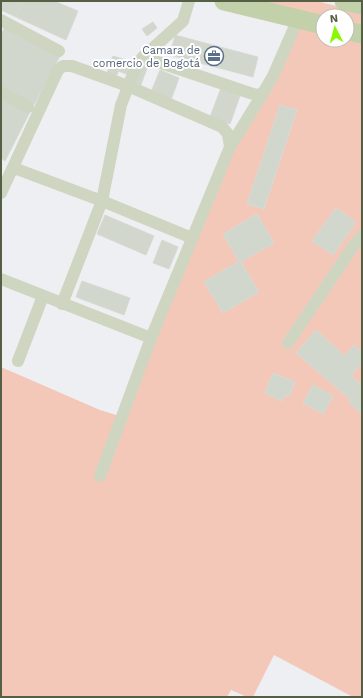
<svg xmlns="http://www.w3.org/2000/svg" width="363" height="698" font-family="'Work Sans',sans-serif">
	<rect width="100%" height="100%" fill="#eeeff2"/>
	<!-- green -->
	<path fill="#f4c8b8" d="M 254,1 L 316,1 L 362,12 L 362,27 L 347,24 L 347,16 L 323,16 Z
		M 298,26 L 323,32 L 323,40 L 362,41 L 362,697 L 353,697 L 274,655 L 253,697 L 247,697 L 231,690 L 227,697 L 1,697 L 1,367 L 100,410 L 126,418 L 156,336 L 235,146 Z"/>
	<!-- building -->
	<path fill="#d1d7cd" stroke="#d6dbd2" d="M 1,1 L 23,1 L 16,17 L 1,10 Z
		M 23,1 L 54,1 L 78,11 L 66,40 L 16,17 Z
		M 153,22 L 157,28 L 147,36 L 142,29 Z
		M 5,27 L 60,56 L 34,105 L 1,88 L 1,34 Z
		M 175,35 L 258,57 L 253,77 L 170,55 Z
		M 113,56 L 123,59 L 116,77 L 107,73 Z
		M 140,63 L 148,66 L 140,87 L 133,85 L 135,77 L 118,71 L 121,64 L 138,70 Z
		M 160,70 L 179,78 L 171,100 L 151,92 Z
		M 221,88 L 240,96 L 230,124 L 210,117 Z
		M 1,97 L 30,112 L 5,161 L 1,158 Z
		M 280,105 L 297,110 L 264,209 L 247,204 Z
		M 336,208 L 356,222 L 333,255 L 312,241 Z
		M 257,214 L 274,243 L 241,262 L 259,292 L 223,313 L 204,282 L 239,261 L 223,234 Z
		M 105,215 L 154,236 L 146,255 L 97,234 Z
		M 162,240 L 178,247 L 169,269 L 153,263 Z
		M 82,281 L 130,298 L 124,315 L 76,297 Z
		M 316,330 L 345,356 L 354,345 L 362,352 L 362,367 L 360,365 L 351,376 L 362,385 L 362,414 L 349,403 L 351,400 L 296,353 Z
		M 273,373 L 295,382 L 289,397 L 285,395 L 282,401 L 265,393 Z
		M 313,385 L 333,396 L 323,414 L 303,403 Z"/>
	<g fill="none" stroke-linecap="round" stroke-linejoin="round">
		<!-- street -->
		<path stroke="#ced6c1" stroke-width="12" d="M 1,20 L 59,51
			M 143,57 L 250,93 L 257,95 L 263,93 L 273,76 L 298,19
			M 1,92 L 28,107
			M 230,147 L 263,93
			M 14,168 L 102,201 L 192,238
			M 1,193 L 58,70 L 63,66 L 72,66 L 128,86 L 222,127 L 228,134 L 230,147 L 151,338 L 100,476
			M 1,279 L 151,338
			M 62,304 L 102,201 L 121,105 L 137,64 L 143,57 L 183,21 L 189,1
			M 288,343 L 354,245 L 362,236
			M 18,361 L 43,296"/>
		<!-- primary -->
		<path stroke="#c3d1ab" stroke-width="19" d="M 224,1 L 323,25
			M 344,1 L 362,5
			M 347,31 L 362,34"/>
	</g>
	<!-- icons -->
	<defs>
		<g id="office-ring" transform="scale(1)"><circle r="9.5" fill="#fff" stroke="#5c6f8a" stroke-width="1.5"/><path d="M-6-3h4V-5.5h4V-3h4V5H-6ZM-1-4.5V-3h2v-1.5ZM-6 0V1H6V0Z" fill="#5c6f8a"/></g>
	</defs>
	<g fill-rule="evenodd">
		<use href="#office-ring" x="214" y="56"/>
	</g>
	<g text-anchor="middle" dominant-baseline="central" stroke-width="4" stroke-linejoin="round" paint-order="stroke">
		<!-- service labels -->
		<g font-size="11" fill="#4e5e75" stroke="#fff" text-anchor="end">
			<text x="200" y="50">Camara de<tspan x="200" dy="13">comercio de Bogotá</tspan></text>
		</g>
	</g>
	<!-- border -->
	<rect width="363" height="698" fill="none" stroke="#555f45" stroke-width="4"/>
	<!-- north arrow -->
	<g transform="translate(335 28) rotate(354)"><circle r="19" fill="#ffffff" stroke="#bbbfb5"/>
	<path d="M0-3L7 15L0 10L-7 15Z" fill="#8af703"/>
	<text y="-6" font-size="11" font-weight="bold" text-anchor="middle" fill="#555f45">N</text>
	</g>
</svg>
